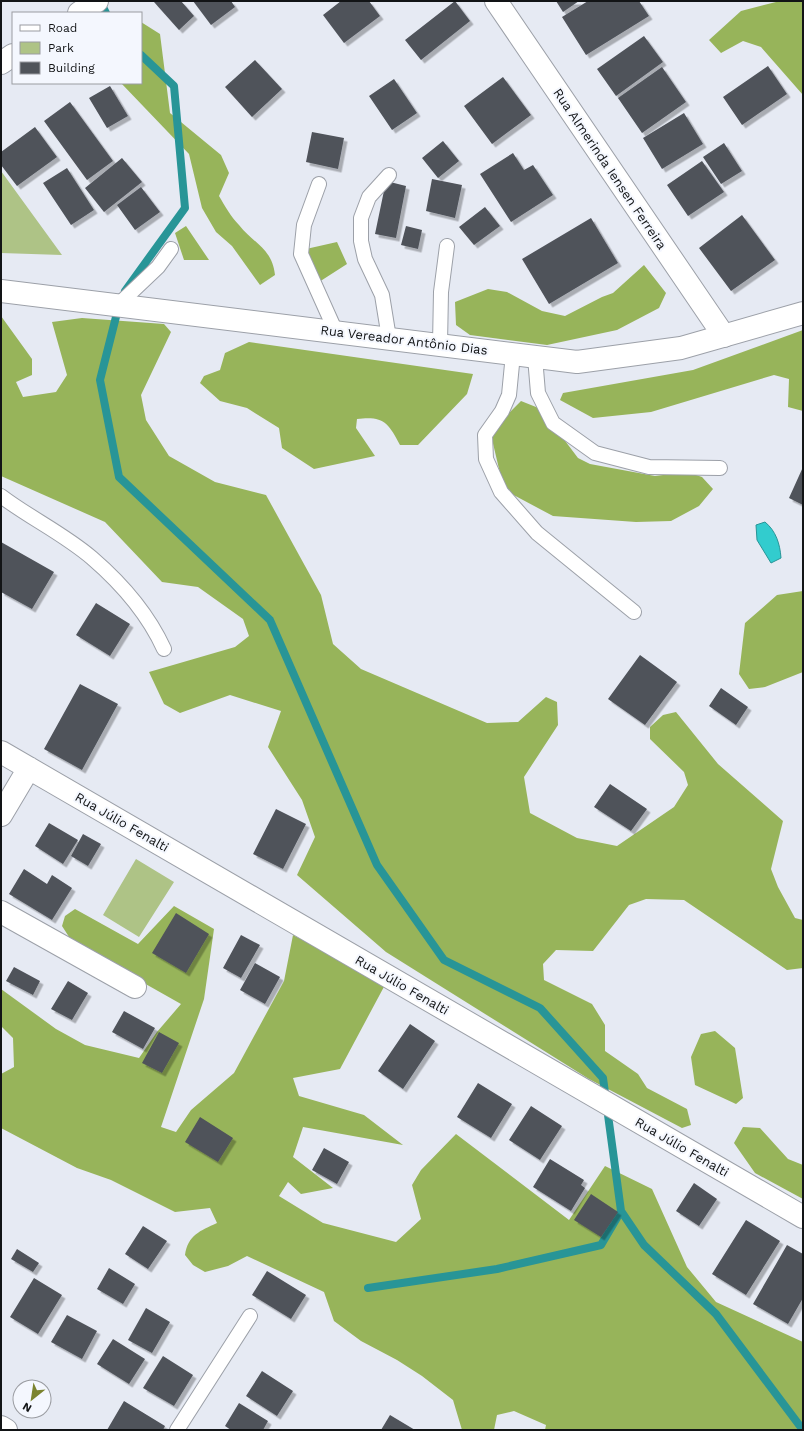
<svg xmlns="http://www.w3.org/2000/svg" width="804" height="1431" font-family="'Work Sans',sans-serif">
	<defs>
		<filter id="shadow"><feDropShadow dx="3.5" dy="3.5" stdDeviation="0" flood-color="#0004"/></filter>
	</defs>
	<rect width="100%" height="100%" fill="#e6eaf3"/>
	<!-- green -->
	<path fill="#aec386" d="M 1,171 L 62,255 L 1,253 Z
		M 136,859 L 174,882 L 139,937 L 103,915 Z"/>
	<!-- forest -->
	<path fill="#97b45a" d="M 780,1 L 803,1 L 803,95 L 761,47 L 743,41 L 721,53 L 709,40 L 741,11 Z
		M 141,22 L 160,34 L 170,113 L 221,155 L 229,173 L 219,196 C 225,206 231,217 239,225 C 254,244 272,248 275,275 L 260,285 L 232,246 L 216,232 L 202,208 L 189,154 L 121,83 L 141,83 Z
		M 186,226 L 209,260 L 184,260 L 175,233 Z
		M 337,242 L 347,264 L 319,282 L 306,249 Z
		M 644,265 L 666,293 L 659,308 L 617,330 L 547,345 L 470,335 L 456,325 L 455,302 L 488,289 L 507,292 L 542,311 L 565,316 L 602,297 L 613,293 Z
		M 1,316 L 32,359 L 32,375 L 16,382 L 23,397 L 56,392 L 67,375 L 52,322 L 82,318 L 164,324 L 171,332 L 141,395 L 146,420 L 169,456 L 215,482 L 266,495 L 321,595 L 333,644 L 361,669 L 487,723 L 518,722 L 546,697 L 557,702 L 558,725 L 524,777 L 530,813 L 577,838 L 617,846 L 674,807 L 688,785 L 684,772 L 650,739 L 650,727 L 663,715 L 676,712 L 718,764 L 783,821 L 771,869 L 778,887 L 795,918 L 803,920 L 803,968 L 787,970 L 684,900 L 646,899 L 629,905 L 593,951 L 556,950 L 543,964 L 544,980 L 592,1004 L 605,1025 L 605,1051 L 638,1074 L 647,1088 L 687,1109 L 691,1125 L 682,1128 L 589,1079 L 386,952 L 297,875 L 315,837 L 302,800 L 268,747 L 281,711 L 230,695 L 180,713 L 164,704 L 149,672 L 235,647 L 249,636 L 243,619 L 198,587 L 162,582 L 105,522 L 1,476 Z
		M 803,330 L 803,411 L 788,407 L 789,379 L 774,375 L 651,412 L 593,418 L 560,400 L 563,393 L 693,370 Z
		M 249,342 L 473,374 L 467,394 L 418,445 L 400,445 C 388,422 383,416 357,419 L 356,428 L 375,456 L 314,469 L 282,448 L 279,428 L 247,408 L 220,401 L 200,383 L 204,376 L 220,370 L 225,353 Z
		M 521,401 L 541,409 L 578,458 L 590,464 L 655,476 L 687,472 L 702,477 L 713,489 L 699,506 L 671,521 L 636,522 L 553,516 L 504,490 L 491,435 L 501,421 Z
		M 803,591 L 803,672 L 765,687 L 749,689 L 739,674 L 745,623 L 777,595 Z
		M 174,906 L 214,929 L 204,999 L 161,1127 L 176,1132 L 191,1110 L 234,1073 L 284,981 L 293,935 L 386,983 L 340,1069 L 293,1078 L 299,1096 L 364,1115 L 403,1145 L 303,1127 L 293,1157 L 333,1188 L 301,1194 L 288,1182 L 279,1196 L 323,1223 L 396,1242 L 421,1219 L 412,1185 L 421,1170 L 456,1134 L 569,1220 L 605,1166 L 652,1189 L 687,1267 L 716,1302 L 803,1342 L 803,1430 L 545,1430 L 546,1425 L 514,1411 L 497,1415 L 494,1430 L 462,1430 L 453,1400 L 422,1376 L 397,1360 L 361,1341 L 334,1321 L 324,1292 L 247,1256 L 228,1266 L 205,1272 L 193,1265 L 185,1255 C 188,1235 200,1231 217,1223 L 210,1208 L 175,1212 L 111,1180 L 77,1168 L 1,1128 L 1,1074 L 14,1067 L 13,1038 L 1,1026 L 1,989 L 56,1029 L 85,1045 L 139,1058 L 157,1032 L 181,1004 L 73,943 L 62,926 L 65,916 L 75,909 L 138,944 Z
		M 715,1031 L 735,1048 L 743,1098 L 736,1104 L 695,1085 L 691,1057 L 701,1034 Z
		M 743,1127 L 760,1128 L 788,1159 L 803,1165 L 803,1199 L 755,1173 L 734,1143 Z"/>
	<!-- water -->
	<path fill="#32ccce" stroke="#289597" d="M 765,522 C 776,531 780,544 781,558 L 771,563 L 757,540 L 756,525 Z"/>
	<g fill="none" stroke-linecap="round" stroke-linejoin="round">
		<!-- stream -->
		<path stroke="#289597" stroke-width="8" d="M 100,1 L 106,13
			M 125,291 L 185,208 L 174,86 L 141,55
			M 119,305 L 100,380 L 119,477 L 270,620 L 377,865 L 444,960 L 540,1008 L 603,1078 L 621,1211 L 601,1245 L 497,1269 L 368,1288
			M 621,1211 L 644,1245 L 716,1314 L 803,1430"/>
	</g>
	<!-- building -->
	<path fill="#4f535a" filter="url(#shadow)" d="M 155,1 L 181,1 L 194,16 L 179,30 L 154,2 Z
		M 193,1 L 231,1 L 235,7 L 211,25 Z
		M 341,1 L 369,1 L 380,16 L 344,43 L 323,15 Z
		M 455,1 L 470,21 L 421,60 L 405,40 Z
		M 556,1 L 579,1 L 563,12 Z
		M 588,1 L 639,1 L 649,16 L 586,55 L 562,17 Z
		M 644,36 L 663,62 L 616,96 L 597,69 Z
		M 255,60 L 282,89 L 252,117 L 225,87 Z
		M 768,66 L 787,94 L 742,125 L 723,97 Z
		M 662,67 L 686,102 L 642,133 L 618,98 Z
		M 503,77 L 531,115 L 492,144 L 464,106 Z
		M 394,79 L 417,113 L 392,130 L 369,96 Z
		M 110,86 L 128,116 L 107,128 L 89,98 Z
		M 70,102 L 113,161 L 87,180 L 44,121 Z
		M 684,113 L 703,144 L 662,169 L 643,138 Z
		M 35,127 L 57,157 L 17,186 L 1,165 L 1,152 Z
		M 312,132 L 344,138 L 338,169 L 306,162 Z
		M 443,141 L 459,161 L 438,178 L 422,158 Z
		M 724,143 L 742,171 L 721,184 L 703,157 Z
		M 513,153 L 524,170 L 533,165 L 553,195 L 511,222 L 480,174 Z
		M 122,158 L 142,182 L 104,212 L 85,188 Z
		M 702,161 L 724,192 L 688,216 L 667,185 Z
		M 67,168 L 94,210 L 71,225 L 43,183 Z
		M 432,179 L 462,185 L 455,218 L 426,211 Z
		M 386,181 L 406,186 L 396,238 L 375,234 Z
		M 141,187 L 160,212 L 135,230 L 117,205 Z
		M 485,207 L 500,226 L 474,245 L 459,227 Z
		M 742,215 L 775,260 L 731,291 L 699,248 Z
		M 591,218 L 618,263 L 549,304 L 522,259 Z
		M 406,226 L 422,230 L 418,249 L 401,245 Z
		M 803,467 L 803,505 L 789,498 Z
		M 1,542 L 54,572 L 32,609 L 1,592 Z
		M 96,603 L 130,624 L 110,656 L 76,635 Z
		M 640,655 L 677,682 L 645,725 L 608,699 Z
		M 80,684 L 118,704 L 82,770 L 44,749 Z
		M 721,688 L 748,707 L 736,725 L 709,706 Z
		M 610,784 L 647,809 L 631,831 L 594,807 Z
		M 276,809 L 306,824 L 283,869 L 253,854 Z
		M 49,823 L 78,840 L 63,864 L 35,846 Z
		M 83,834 L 101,844 L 88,866 L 71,856 Z
		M 24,869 L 47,884 L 52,875 L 72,888 L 52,920 L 9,894 Z
		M 176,913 L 209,934 L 186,973 L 152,953 Z
		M 241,935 L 260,945 L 241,978 L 223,968 Z
		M 255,963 L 280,977 L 265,1004 L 240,990 Z
		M 14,967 L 40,981 L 33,995 L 6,981 Z
		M 68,981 L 88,993 L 72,1020 L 51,1009 Z
		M 124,1011 L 155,1028 L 143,1049 L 112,1032 Z
		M 410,1024 L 435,1041 L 403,1089 L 378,1071 Z
		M 159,1032 L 179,1043 L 162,1073 L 142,1063 Z
		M 478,1083 L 512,1104 L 491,1138 L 457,1117 Z
		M 531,1106 L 562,1126 L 540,1160 L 509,1140 Z
		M 200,1117 L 233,1138 L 218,1162 L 185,1142 Z
		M 324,1148 L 349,1162 L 337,1184 L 312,1170 Z
		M 550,1159 L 584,1180 L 581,1185 L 585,1188 L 571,1211 L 533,1187 Z
		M 694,1183 L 717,1199 L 699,1226 L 676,1211 Z
		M 591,1194 L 618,1212 L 601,1237 L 574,1220 Z
		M 746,1220 L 780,1241 L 746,1295 L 712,1274 Z
		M 143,1226 L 167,1241 L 148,1269 L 125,1254 Z
		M 787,1245 L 803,1254 L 803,1298 L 788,1324 L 753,1304 Z
		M 17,1249 L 39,1263 L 33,1272 L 11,1259 Z
		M 109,1268 L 135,1284 L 123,1304 L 97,1289 Z
		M 267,1271 L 306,1295 L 291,1319 L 252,1295 Z
		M 34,1278 L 62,1295 L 38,1334 L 10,1317 Z
		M 146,1308 L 170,1322 L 152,1353 L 128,1340 Z
		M 67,1315 L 97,1331 L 82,1359 L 51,1342 Z
		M 113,1339 L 145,1359 L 129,1384 L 97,1364 Z
		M 163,1356 L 193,1375 L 174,1406 L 143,1388 Z
		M 262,1371 L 293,1391 L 277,1416 L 246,1396 Z
		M 124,1401 L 165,1426 L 163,1430 L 107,1430 Z
		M 239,1403 L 268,1421 L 263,1430 L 231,1430 L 225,1426 Z
		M 390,1415 L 415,1430 L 381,1430 Z"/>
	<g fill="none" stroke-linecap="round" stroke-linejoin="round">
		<!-- lane casing -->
		<g stroke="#9ca0a8" stroke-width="16">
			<path id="lane" d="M 319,184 L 304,225 L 301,254 L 336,332
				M 119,304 L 158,267 L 171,249
				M 389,338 L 382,295 L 365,259 L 361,241 L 361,218 L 369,197 L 389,175
				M 440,344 L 441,292 L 447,246
				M 513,354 L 509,395 L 502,411 L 485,435 L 486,459 L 501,492 L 537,533 L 634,612
				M 535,357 L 538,393 L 553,423 L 595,453 L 649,467 L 720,468
				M 1,496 C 30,518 64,534 92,558 C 121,583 148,614 164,649
				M 177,1430 L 250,1316"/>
		</g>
		<!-- street casing -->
		<g stroke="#9ca0a8" stroke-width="24">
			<path id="street" d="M 496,1 L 724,336
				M 79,13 L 97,1
				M 1,63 L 13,55
				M 1,752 L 803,1217
				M 1,815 L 29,768
				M 1,912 L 135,987
				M 1,1427 L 6,1430"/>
		</g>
		<!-- secondary casing -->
		<g stroke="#9ca0a8" stroke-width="24">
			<path id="secondary" d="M 1,291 L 577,362 L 681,348 L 803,313"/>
		</g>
		<!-- lane -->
		<use href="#lane" stroke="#fff" stroke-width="14"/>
		<!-- street -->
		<use href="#street" stroke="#fff" stroke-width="22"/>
		<!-- secondary -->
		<use href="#secondary" stroke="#fff" stroke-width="22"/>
	</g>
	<g text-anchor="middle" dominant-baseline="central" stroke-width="4" stroke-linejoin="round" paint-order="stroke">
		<!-- street labels -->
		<g font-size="13" fill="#121416" stroke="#f4f7fe">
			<text transform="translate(610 169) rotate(56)">Rua Almerinda Iensen Ferreira</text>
			<text transform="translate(404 340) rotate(7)">Rua Vereador Antônio Dias</text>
			<text transform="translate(122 822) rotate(30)">Rua Júlio Fenalti</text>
			<text transform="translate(402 985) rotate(30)">Rua Júlio Fenalti</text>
			<text transform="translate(682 1147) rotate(30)">Rua Júlio Fenalti</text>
		</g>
	</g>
	<!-- border -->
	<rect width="804" height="1431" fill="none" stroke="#121416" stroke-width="4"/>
	<!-- legend -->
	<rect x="12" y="12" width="130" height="72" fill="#f4f7fe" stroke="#9a9ca1"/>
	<rect x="20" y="25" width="20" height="6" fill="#ffffff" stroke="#9a9ca1"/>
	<text x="48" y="32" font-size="12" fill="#121416">Road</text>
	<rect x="20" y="42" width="20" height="12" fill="#aec386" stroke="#9a9ca1"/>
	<text x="48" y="52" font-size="12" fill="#121416">Park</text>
	<rect x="20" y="62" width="20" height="12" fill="#4f535a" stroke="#9a9ca1"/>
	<text x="48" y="72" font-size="12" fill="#121416">Building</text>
	<!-- north arrow -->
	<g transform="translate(32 1399) rotate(210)"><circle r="19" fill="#f4f7fe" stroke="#9a9ca1"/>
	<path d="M0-3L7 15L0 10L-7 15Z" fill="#7b832f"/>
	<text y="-6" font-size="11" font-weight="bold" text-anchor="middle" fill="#121416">N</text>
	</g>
</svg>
